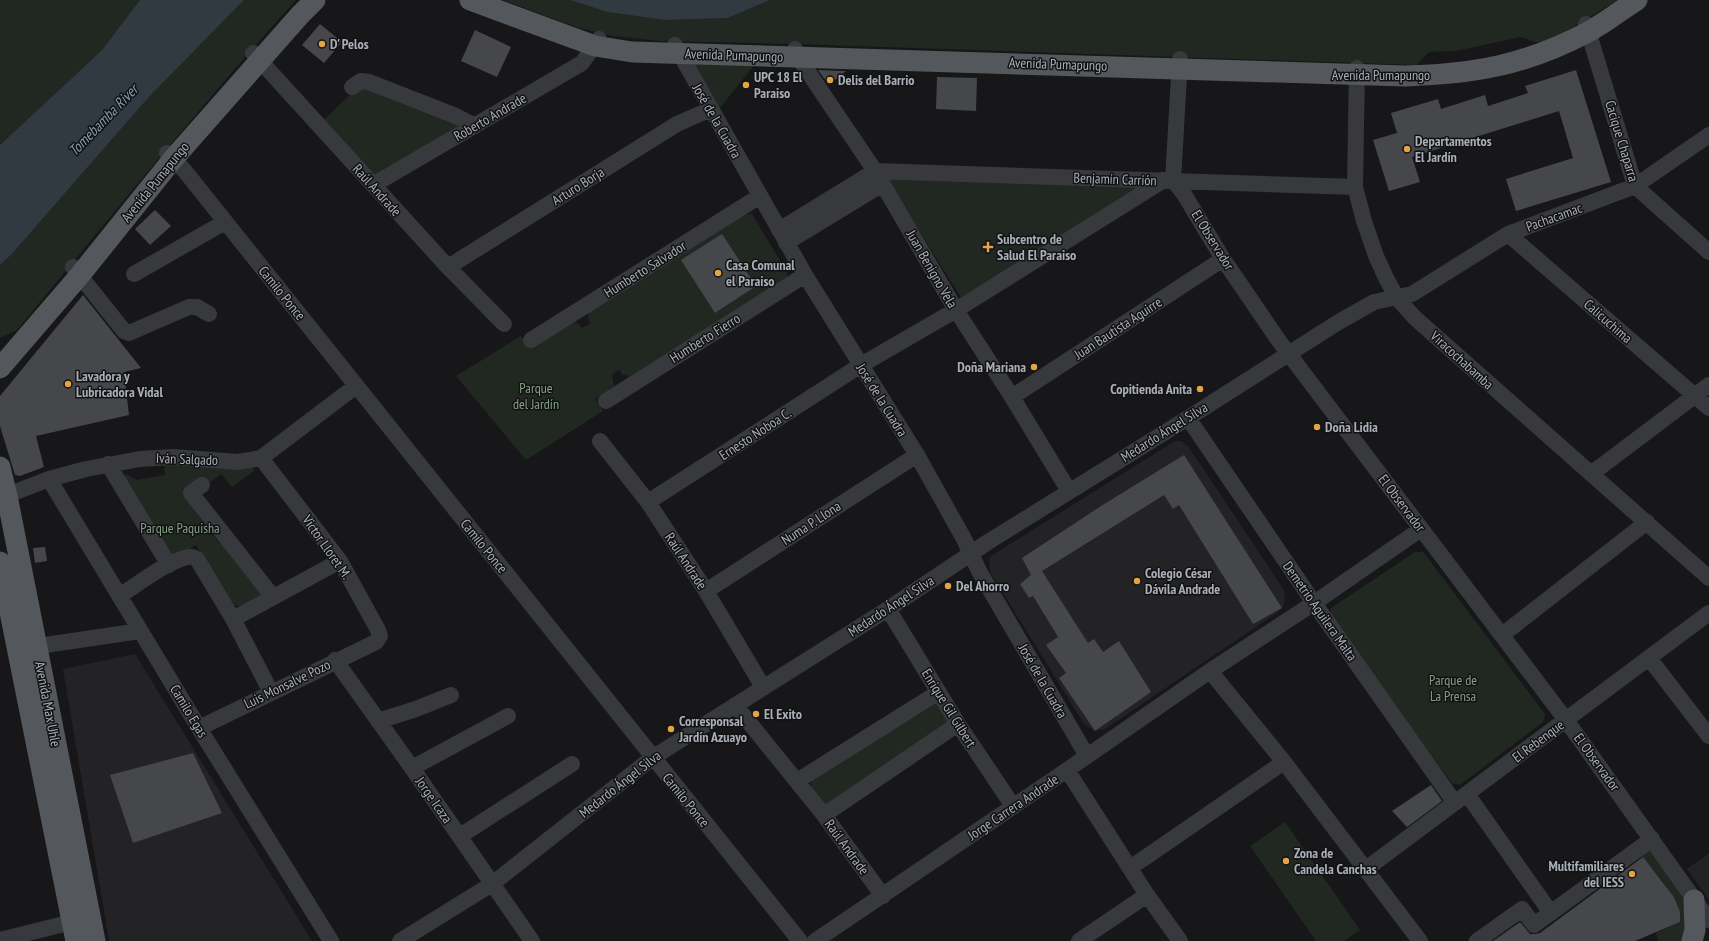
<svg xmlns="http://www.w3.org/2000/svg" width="1709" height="941" font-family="'PT Sans Narrow',sans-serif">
	<rect width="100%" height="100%" fill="#171719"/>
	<!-- built -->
	<path fill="#232325" d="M 1175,441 L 1181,441 L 1188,446 L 1284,590 L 1285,601 L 1282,608 L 1275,614 L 1105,729 L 1095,731 L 1084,724 L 990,572 L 989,560 L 991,556 Z
		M 135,654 L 312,941 L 109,941 L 63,669 Z
		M 1709,853 L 1709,900 L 1687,869 Z"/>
	<!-- green -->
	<path fill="#212822" d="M 0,0 L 140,0 L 102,50 L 0,145 Z
		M 244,0 L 296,0 C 199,107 109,219 17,330 L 0,338 L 0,265 L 11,255 L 148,98 Z
		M 503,0 L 570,0 L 607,12 L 665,20 L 728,18 L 770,0 L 1618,0 L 1563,33 L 1540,43 L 1520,37 L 1456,51 L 1429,52 L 1416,65 L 795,44 L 660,41 L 613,36 L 576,27 Z
		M 691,64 L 755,64 L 716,113 Z
		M 362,83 L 461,125 L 373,177 L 322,122 Z
		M 887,177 L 1137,187 L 1136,191 L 962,299 L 888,181 Z
		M 746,214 L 752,214 L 788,274 L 786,279 L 630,376 L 623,375 L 619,370 L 612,374 L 614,386 L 595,399 L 603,411 L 526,460 L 456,376 L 521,336 L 530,348 L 573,322 L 577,323 L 582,328 L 590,324 L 588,317 L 589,312 Z
		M 166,464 L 242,470 L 252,467 L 255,470 L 232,487 L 221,474 L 206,485 L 202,482 L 184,496 L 219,543 L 227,540 L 267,594 C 258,598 242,611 233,604 L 196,545 L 172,559 L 123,479 L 126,474 L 137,480 L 165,475 L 164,467 Z
		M 1415,552 L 1422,552 L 1424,553 L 1545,714 L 1543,722 L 1460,785 L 1452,783 L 1329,619 L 1331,608 Z
		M 936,704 L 938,704 L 949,722 L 828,804 L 824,804 C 817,796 805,787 814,777 Z
		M 1285,822 L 1360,930 L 1344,941 L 1316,941 L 1250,846 Z
		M 1646,846 L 1682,893 L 1686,901 L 1684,941 L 1658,941 L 1656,933 L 1680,922 C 1679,894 1655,873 1638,852 Z"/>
	<!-- water -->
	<path fill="#313a40" d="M 140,0 L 244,0 L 148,98 L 11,255 L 0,265 L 0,145 L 102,50 Z
		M 570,0 L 770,0 L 728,18 L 665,20 L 607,12 Z"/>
	<!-- building -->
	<path fill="#46474b" d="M 320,24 L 342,42 L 324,63 L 302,45 Z
		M 475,30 L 511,47 L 497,77 L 461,61 Z
		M 818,70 L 842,71 L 846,71 L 829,85 Z
		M 1576,70 L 1611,182 L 1516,211 L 1506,179 L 1573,158 L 1559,111 L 1412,157 L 1420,182 L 1389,191 L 1373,140 L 1397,133 L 1391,113 L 1438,99 L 1441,109 L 1485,95 L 1488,106 L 1528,93 L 1525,86 Z
		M 937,77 L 977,78 L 976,111 L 936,109 Z
		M 155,210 L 171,226 L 150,245 L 135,229 Z
		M 722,234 L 756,286 L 715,313 L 681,260 Z
		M 83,295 L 141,368 L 124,372 L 129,415 L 36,436 L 44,467 L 20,476 L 15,475 L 0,426 L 0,396 Z
		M 1184,455 L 1282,608 L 1253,624 L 1179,505 L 1173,509 L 1164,495 L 1042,571 L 1088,643 L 1094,639 L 1103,652 L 1119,641 L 1151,692 L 1095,731 L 1059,678 L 1066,673 L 1046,645 L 1058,637 L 1033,596 L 1029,598 L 1020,584 L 1031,575 L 1022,558 L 1101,506 Z
		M 45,547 L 47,561 L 35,563 L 33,548 Z
		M 193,753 L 222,813 L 133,843 L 110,775 Z
		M 1431,785 L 1442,801 L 1407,827 L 1392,811 Z
		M 1643,857 L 1674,897 L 1680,912 L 1680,922 L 1635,941 L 1493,941 L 1520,922 L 1530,934 L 1535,934 L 1540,933 Z"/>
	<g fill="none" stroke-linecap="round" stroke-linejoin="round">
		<!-- minor -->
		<path stroke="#38393d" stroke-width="16" d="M 1586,24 L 1635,186 L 1709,252
			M 675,45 L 805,275 L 917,455 L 964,539 L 979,571 L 1087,756
			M 795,49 L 798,57 L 875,171 L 956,310 L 1012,397 L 1069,491
			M 253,53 L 448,267 L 504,324
			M 1180,59 L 1173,180 L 1184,194 L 1223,259 L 1279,341 L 1566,720 L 1709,920
			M 1357,68 L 1355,187 L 1364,221 L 1376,256 L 1386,278 L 1397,298 L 1415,318 L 1709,578
			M 352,87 L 361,81 L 369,82 L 456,116 L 475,126
			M 167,153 L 184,170 L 800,941
			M 373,185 L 582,63 L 599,39
			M 779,230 L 875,171 L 1355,187
			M 1508,234 L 1709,408
			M 786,243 L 883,184
			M 73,267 L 124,331 L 129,333 L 189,307 L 197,307 L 209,314
			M 448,267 L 677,124 L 711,109
			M 134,274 L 225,222
			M 531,340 L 760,196
			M 1012,397 L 1223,259
			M 606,401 L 805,275
			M 1188,418 L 1314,603 L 1455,803
			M 600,441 L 648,502 L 706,591 L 763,687
			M 108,464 L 169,565
			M 1591,474 L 1709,385
			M 49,479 L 199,728 L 331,941
			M 202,485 L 191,493 L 273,597
			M 0,498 L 49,479 L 86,469 L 140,459 L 173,457 L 238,462 L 261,458 L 356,386
			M 648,502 L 861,365 L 956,310 L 1164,180
			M 706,591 L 917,455
			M 119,596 C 138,584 168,561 188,557 C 192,556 194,557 197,559 L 233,619 L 271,692
			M 888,609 L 958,724 L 1013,806
			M 233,619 L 340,561
			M 1502,635 L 1647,522
			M 25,648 L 140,631
			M 1649,658 L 1709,736
			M 335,660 L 412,768 L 532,941
			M 1210,671 L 1284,762 L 1420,941
			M 735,705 L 824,815 L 883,896
			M 378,721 L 416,709 L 451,695
			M 199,728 L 376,642 L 380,636 L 378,630 L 340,561 L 261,458
			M 412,768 L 508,716
			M 1067,770 L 1147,895 L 1180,941
			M 797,781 L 939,692
			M 1467,794 L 1551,913
			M 824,815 L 958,724
			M 460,836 L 572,764
			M 1130,868 L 1284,762
			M 1366,869 L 1709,613
			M 0,940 L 84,919
			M 400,941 L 492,884 L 652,758 L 888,609 L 988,542 L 1188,418 L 1337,323 L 1374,302 L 1412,294 L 1508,234 L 1635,186 L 1709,135
			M 815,941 L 1067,770 L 1210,671 L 1314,603 L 1421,529
			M 1079,941 L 1147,895
			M 1477,941 L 1522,909 L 1534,925 L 1652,839"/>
		<!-- major -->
		<path stroke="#54575c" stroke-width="21" d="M 470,0 L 595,46 L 632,52 L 1405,76 C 1474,74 1526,65 1588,32 C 1605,23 1621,10 1637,0
			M 0,368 L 80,275 L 173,159 L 300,15 L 315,0
			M 0,467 L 7,496 L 95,941
			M 0,562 L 76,941
			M 1692,941 L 1695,930 L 1694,900"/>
	</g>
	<!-- markers -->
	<g fill="#e2a445" stroke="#121214" stroke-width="1.5">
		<circle cx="322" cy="44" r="4"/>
		<circle cx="830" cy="80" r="4"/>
		<circle cx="746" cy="85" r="4"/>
		<circle cx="1407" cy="149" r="4"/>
		<path d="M986 241h4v4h4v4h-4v4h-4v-4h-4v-4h4z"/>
		<circle cx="718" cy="273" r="4"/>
		<circle cx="1034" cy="367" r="4"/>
		<circle cx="68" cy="384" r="4"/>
		<circle cx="1200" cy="389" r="4"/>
		<circle cx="1317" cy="427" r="4"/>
		<circle cx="1137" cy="581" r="4"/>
		<circle cx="948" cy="586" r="4"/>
		<circle cx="756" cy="714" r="4"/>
		<circle cx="671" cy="729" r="4"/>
		<circle cx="1286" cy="861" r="4"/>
		<circle cx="1632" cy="874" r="4"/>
	</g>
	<g text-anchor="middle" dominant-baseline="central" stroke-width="3" stroke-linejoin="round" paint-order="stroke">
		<!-- poi labels -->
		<g font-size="14" font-weight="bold" fill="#aaafb7" stroke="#121214" text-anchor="start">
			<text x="330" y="44">D' Pelos</text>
			<text x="754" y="77">UPC 18 El<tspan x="754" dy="16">Paraiso</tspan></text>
			<text x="838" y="80">Delis del Barrio</text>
			<text x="1415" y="141">Departamentos<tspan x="1415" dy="16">El Jardín</tspan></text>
			<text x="997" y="239">Subcentro de<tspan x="997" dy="16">Salud El Paraiso</tspan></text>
			<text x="726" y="265">Casa Comunal<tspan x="726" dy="16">el Paraiso</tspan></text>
			<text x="1026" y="367" text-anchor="end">Doña Mariana</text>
			<text x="76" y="376">Lavadora y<tspan x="76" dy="16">Lubricadora Vidal</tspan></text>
			<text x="1192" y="389" text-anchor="end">Copitienda Anita</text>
			<text x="1325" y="427">Doña Lidia</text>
			<text x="1145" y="573">Colegio César<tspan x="1145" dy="16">Dávila Andrade</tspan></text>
			<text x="956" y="586">Del Ahorro</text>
			<text x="764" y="714">El Exito</text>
			<text x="679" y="721">Corresponsal<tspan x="679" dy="16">Jardín Azuayo</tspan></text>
			<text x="1294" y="853">Zona de<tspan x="1294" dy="16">Candela Canchas</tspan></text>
			<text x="1624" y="866" text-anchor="end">Multifamiliares<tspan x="1624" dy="16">del IESS</tspan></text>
		</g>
		<!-- street labels -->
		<g font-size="14" fill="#aaafb7" stroke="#121214">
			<text transform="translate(734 55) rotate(2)">Avenida Pumapungo</text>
			<text transform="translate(1058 64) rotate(2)">Avenida Pumapungo</text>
			<text x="1381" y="75">Avenida Pumapungo</text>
			<text transform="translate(490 117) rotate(-30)">Roberto Andrade</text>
			<text transform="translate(717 121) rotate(60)">José de la Cuadra</text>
			<text transform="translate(1622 141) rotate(73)">Cacique Chaparra</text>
			<text transform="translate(1115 179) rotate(2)">Benjamín Carrión</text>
			<text transform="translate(155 182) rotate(-51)">Avenida Pumapungo</text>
			<text transform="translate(578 186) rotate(-32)">Arturo Borja</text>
			<text transform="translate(377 190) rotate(48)">Raúl Andrade</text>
			<text transform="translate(1554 217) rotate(-20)">Pachacamac</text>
			<text transform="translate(1213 240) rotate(58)">El Observador</text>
			<text transform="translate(645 269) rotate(-32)">Humberto Salvador</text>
			<text transform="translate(932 269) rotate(60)">Juan Benigno Vela</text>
			<text transform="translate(282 293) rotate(51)">Camilo Ponce</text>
			<text transform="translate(1608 321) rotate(41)">Calicuchima</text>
			<text transform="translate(1118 328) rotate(-33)">Juan Bautista Aguirre</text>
			<text transform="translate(705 338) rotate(-32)">Humberto Fierro</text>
			<text transform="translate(1462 360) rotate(42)">Viracochabamba</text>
			<text transform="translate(882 400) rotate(58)">José de la Cuadra</text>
			<text transform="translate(1164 432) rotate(-32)">Medardo Ángel Silva</text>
			<text transform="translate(755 434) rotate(-33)">Ernesto Noboa C.</text>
			<text transform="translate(187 459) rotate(2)">Iván Salgado</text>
			<text transform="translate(1402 503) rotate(53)">El Observador</text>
			<text transform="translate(811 523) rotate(-33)">Numa P. Llona</text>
			<text transform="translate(484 546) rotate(51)">Camilo Ponce</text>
			<text transform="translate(327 547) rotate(55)">Victor Lloret M.</text>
			<text transform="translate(686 561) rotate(57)">Raúl Andrade</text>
			<text transform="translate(891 606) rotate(-33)">Medardo Ángel Silva</text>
			<text transform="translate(1320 611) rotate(55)">Demetrio Aguilera Malta</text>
			<text transform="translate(1043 681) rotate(60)">José de la Cuadra</text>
			<text transform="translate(287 684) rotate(-26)">Luis Monsalve Pozo</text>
			<text transform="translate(48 704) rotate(79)">Avenida Max Uhle</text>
			<text transform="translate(949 708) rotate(58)">Enrique Gil Gilbert</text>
			<text transform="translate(189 711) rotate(59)">Camilo Egas</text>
			<text transform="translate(1538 741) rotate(-37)">El Rebenque</text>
			<text transform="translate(1597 762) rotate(54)">El Observador</text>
			<text transform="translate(620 784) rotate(-38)">Medardo Ángel Silva</text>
			<text transform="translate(434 800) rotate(55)">Jorge Icaza</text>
			<text transform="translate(686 800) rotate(51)">Camilo Ponce</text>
			<text transform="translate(1013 807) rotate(-34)">Jorge Carrera Andrade</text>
			<text transform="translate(847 847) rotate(54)">Raúl Andrade</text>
		</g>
		<!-- park labels -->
		<g font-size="14" fill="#83a183" stroke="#121214">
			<text x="536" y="388">Parque<tspan x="536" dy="16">del Jardín</tspan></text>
			<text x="180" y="528">Parque Paquisha</text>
			<text x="1453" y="680">Parque de<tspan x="1453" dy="16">La Prensa</tspan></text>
		</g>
		<!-- water labels -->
		<g font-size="15" font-style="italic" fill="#849eaf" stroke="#121214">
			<text transform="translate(103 120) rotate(-46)">Tomebamba River</text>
		</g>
	</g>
</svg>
